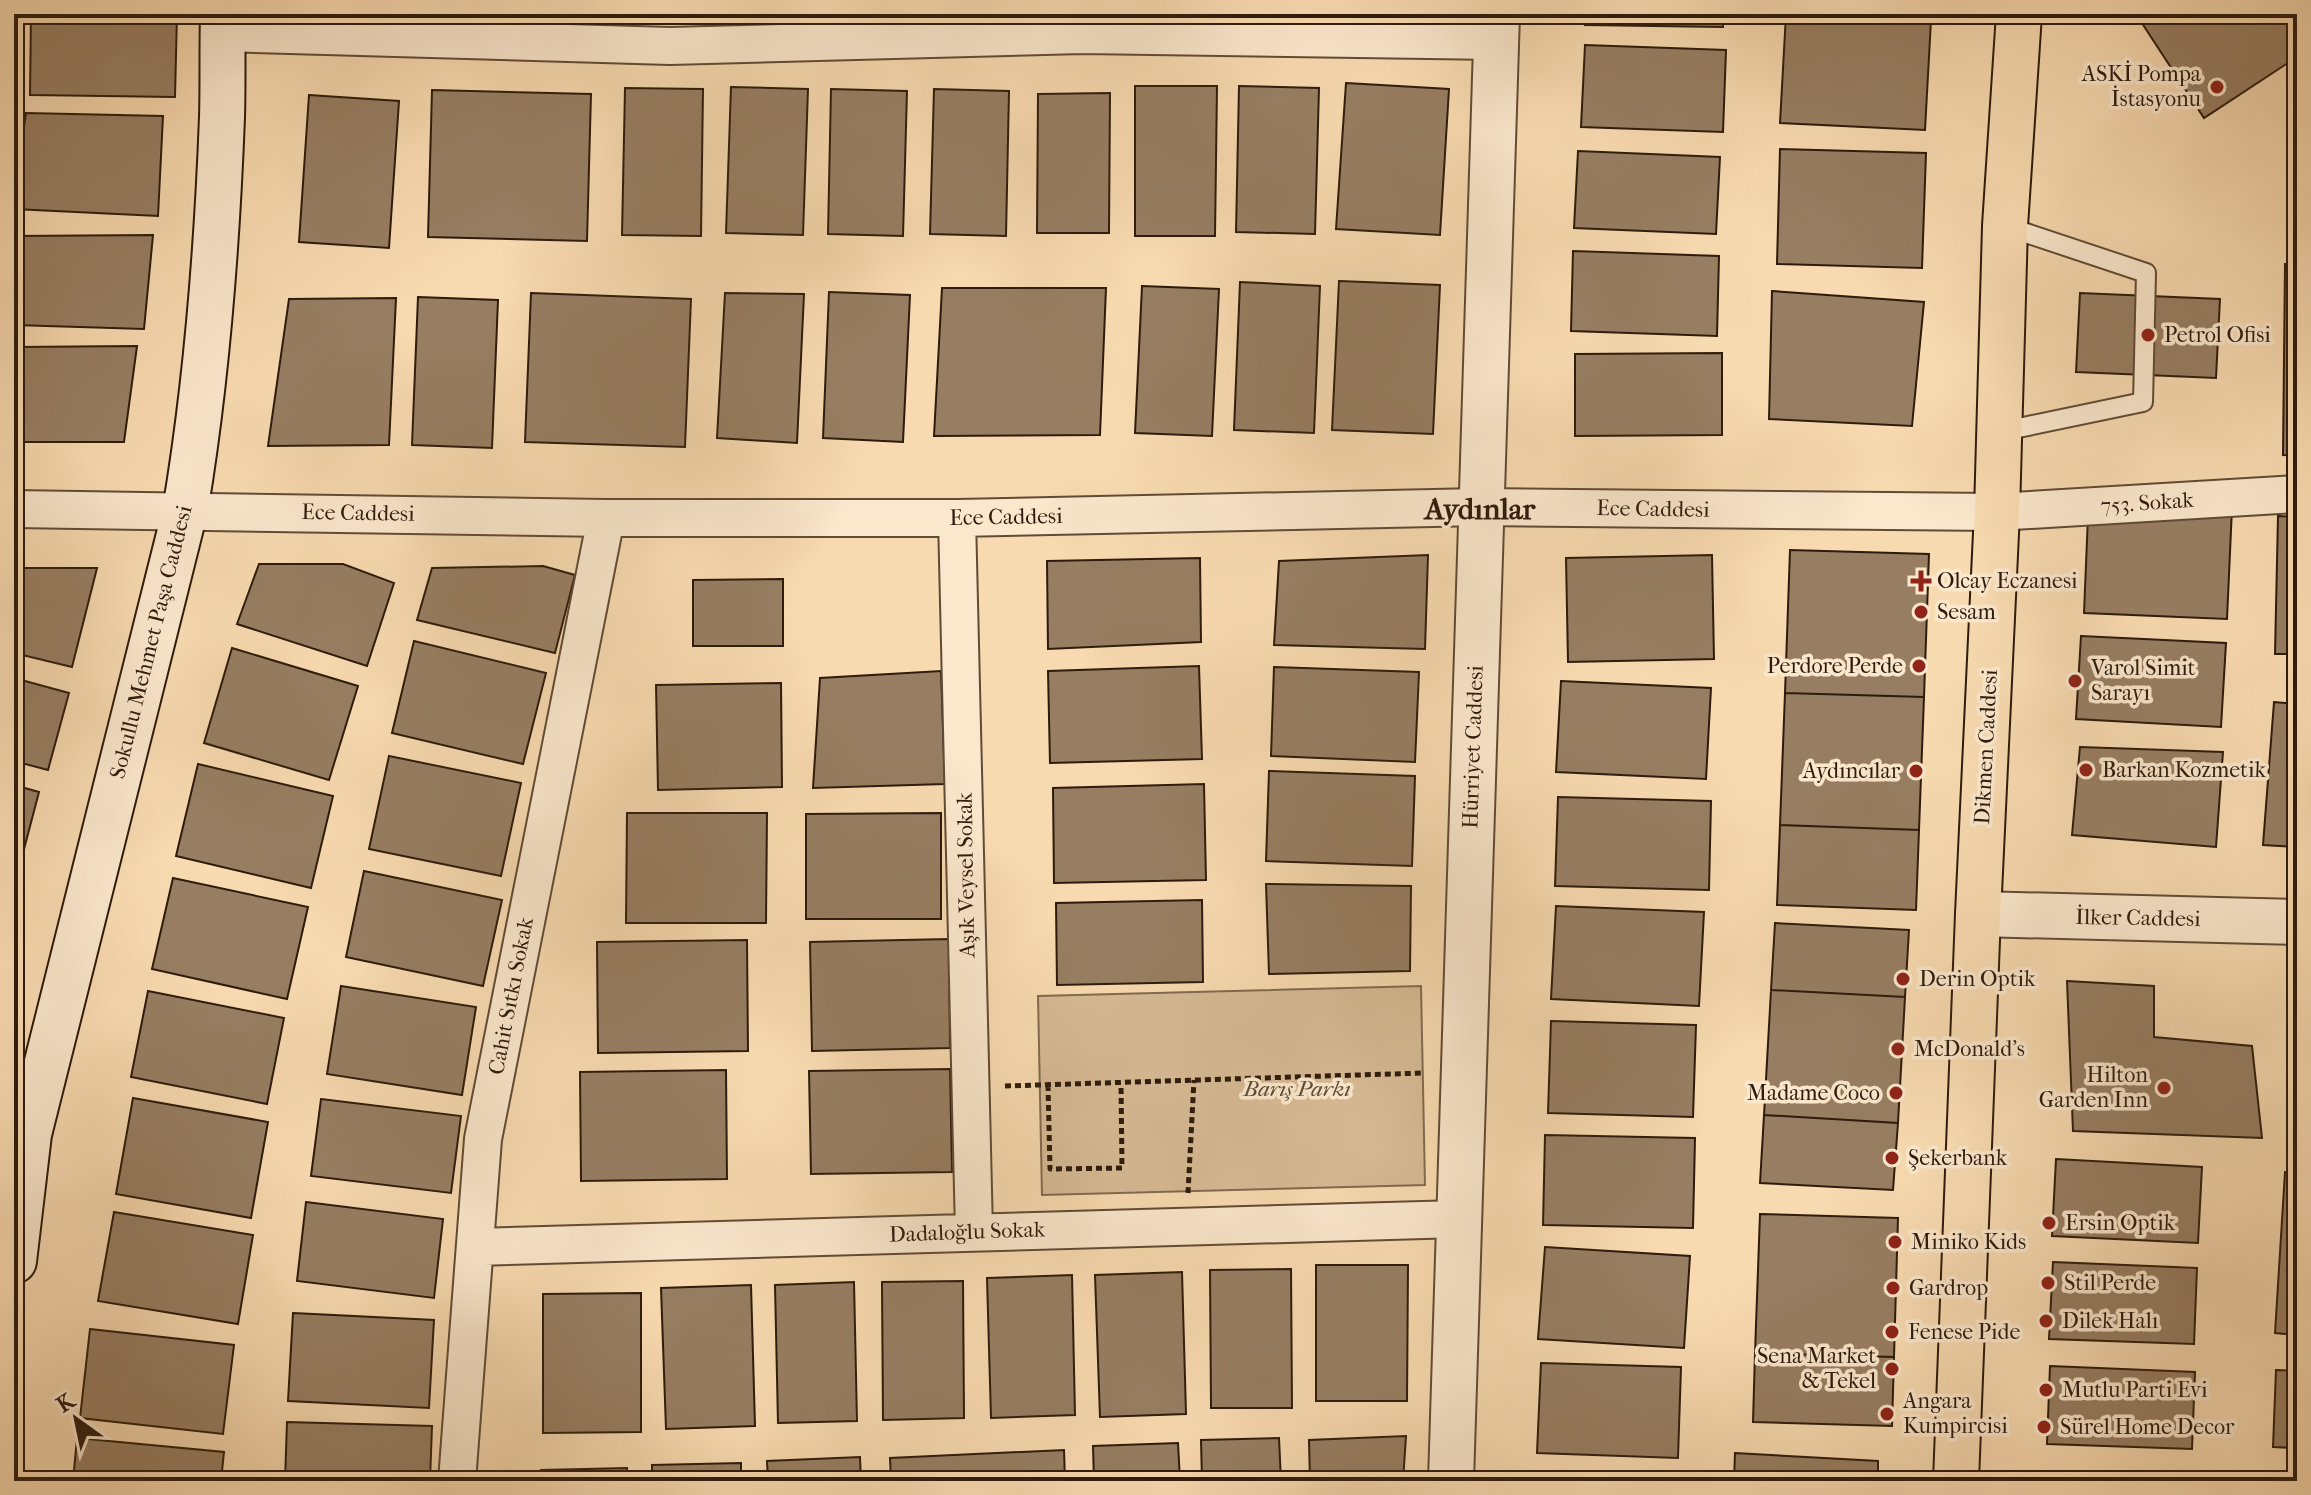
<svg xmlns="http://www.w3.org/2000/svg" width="2311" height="1495" font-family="'IM FELL French Canon',serif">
	<rect width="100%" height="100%" fill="#f8dab0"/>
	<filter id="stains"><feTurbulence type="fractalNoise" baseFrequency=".0025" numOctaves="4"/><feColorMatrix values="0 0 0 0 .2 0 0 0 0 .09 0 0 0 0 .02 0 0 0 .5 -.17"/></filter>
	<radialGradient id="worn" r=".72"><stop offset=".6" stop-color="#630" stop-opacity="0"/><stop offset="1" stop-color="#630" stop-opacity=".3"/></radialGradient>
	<!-- green -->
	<path fill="#d6ba94" stroke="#826a50" stroke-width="2" d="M 1421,986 L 1425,1185 L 1042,1195 L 1038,996 Z"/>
	<!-- building -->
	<path fill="#977e62" stroke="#2e1b0d" stroke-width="2" d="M 31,14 L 177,14 L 175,97 L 30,95 Z
		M 1585,14 L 1723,14 L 1723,27 L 1585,25 Z
		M 1786,14 L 1931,20 L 1925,130 L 1780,123 Z
		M 2136,14 L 2282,14 L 2297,36 L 2297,57 L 2204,118 Z
		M 1585,45 L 1726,50 L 1723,132 L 1581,127 Z
		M 1346,83 L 1449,89 L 1440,235 L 1336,229 Z
		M 1135,86 L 1217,86 L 1215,236 L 1135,236 Z
		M 1239,86 L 1319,88 L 1315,234 L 1236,232 Z
		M 731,87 L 808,89 L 803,235 L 726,233 Z
		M 625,88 L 703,89 L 701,236 L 622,235 Z
		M 831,89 L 907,91 L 903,236 L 828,234 Z
		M 934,89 L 1009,91 L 1006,236 L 930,234 Z
		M 432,90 L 591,94 L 587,241 L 428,237 Z
		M 1110,93 L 1109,233 L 1037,233 L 1038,94 Z
		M 309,95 L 399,101 L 389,248 L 299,242 Z
		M 26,113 L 163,116 L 158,216 L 14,209 L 14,192 Z
		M 1780,149 L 1926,153 L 1922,268 L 1777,264 Z
		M 1578,151 L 1720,157 L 1716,234 L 1574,228 Z
		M 153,235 L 144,329 L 14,325 L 14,236 Z
		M 1573,251 L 1719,256 L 1717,336 L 1571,331 Z
		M 2285,264 L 2297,265 L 2297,456 L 2283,455 Z
		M 1339,281 L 1440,285 L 1433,434 L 1332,430 Z
		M 1240,282 L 1320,286 L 1314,433 L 1234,430 Z
		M 1142,286 L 1219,289 L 1212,436 L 1135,433 Z
		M 942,288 L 1106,288 L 1100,435 L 934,436 Z
		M 1772,291 L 1924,302 L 1912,426 L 1769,419 Z
		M 829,292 L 910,295 L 903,442 L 823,438 Z
		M 531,293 L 691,299 L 685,447 L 525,442 Z
		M 725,293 L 804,294 L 797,443 L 717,438 Z
		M 2080,293 L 2220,299 L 2216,378 L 2076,372 Z
		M 418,297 L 498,300 L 492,448 L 412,445 Z
		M 396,298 L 389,445 L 268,446 L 289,299 Z
		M 137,346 L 124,442 L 14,442 L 14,347 Z
		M 1722,353 L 1722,435 L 1575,436 L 1575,354 Z
		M 2232,508 L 2227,619 L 2084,613 L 2088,516 Z
		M 2278,516 L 2297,517 L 2297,654 L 2275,654 Z
		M 1790,550 L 1929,554 L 1924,697 L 1785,693 Z
		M 1428,555 L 1425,649 L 1274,645 L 1279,561 Z
		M 1712,555 L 1714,659 L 1568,662 L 1566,558 Z
		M 1200,558 L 1201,642 L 1048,649 L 1047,561 Z
		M 259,564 L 343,564 L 394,583 L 367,666 L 237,624 Z
		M 543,566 L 575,575 L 555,653 L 417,620 L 432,568 Z
		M 14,568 L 97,568 L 72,667 L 14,653 Z
		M 783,579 L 783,646 L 693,646 L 693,580 Z
		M 2081,636 L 2226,643 L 2221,727 L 2076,719 Z
		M 414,641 L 546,673 L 523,764 L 392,733 Z
		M 232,648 L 358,686 L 329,780 L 204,743 Z
		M 1199,666 L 1202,759 L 1050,763 L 1048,671 Z
		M 1274,667 L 1419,672 L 1415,762 L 1271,756 Z
		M 941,671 L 945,784 L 813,788 L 820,678 Z
		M 14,678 L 69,693 L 48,770 L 14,761 Z
		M 1561,681 L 1711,688 L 1706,779 L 1556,772 Z
		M 781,683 L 782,787 L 658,790 L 656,685 Z
		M 1785,693 L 1924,697 L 1919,830 L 1780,825 Z
		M 2274,702 L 2297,704 L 2297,847 L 2263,845 Z
		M 2080,747 L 2223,752 L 2216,847 L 2072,835 Z
		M 389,756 L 521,783 L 501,876 L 369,849 Z
		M 198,764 L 333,796 L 311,888 L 176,856 Z
		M 1269,771 L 1415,776 L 1412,866 L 1266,861 Z
		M 1204,784 L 1206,880 L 1054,883 L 1053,788 Z
		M 14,785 L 39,792 L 17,876 L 14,875 Z
		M 1558,797 L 1711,801 L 1709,890 L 1555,886 Z
		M 627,813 L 767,813 L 766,923 L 626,923 Z
		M 941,813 L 941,919 L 806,919 L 806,814 Z
		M 1780,825 L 1919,830 L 1916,910 L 1777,905 Z
		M 364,871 L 502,900 L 483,986 L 346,957 Z
		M 173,878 L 308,907 L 287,999 L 152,969 Z
		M 1266,884 L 1411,886 L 1410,971 L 1269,974 Z
		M 1202,900 L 1203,982 L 1057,985 L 1056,903 Z
		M 1556,906 L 1704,912 L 1699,1006 L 1551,999 Z
		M 1775,923 L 1909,930 L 1905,997 L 1771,990 Z
		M 949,939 L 950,1048 L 812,1051 L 810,942 Z
		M 747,940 L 748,1051 L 598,1053 L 597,942 Z
		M 2067,981 L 2154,986 L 2154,1037 L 2252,1046 L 2262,1138 L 2073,1131 Z
		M 341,986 L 476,1007 L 462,1095 L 327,1074 Z
		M 1771,990 L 1905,997 L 1898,1123 L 1764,1115 Z
		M 148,991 L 284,1018 L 267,1104 L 131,1077 Z
		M 1551,1021 L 1696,1025 L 1693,1117 L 1548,1113 Z
		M 950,1069 L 952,1172 L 811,1174 L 809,1071 Z
		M 726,1070 L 727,1179 L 581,1181 L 580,1072 Z
		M 133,1098 L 268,1122 L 251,1218 L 116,1194 Z
		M 321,1099 L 461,1116 L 451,1193 L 311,1176 Z
		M 1764,1115 L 1898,1123 L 1893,1190 L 1760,1183 Z
		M 1545,1135 L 1695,1138 L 1693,1228 L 1543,1225 Z
		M 2056,1159 L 2202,1167 L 2198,1243 L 2052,1236 Z
		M 2285,1172 L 2297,1173 L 2297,1335 L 2275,1333 Z
		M 306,1202 L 443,1219 L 434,1298 L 297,1281 Z
		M 114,1212 L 253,1235 L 238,1324 L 98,1301 Z
		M 1760,1214 L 1898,1218 L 1894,1357 L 1755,1353 Z
		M 1545,1247 L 1690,1256 L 1684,1348 L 1538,1339 Z
		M 2053,1262 L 2197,1268 L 2194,1344 L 2049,1339 Z
		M 1316,1265 L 1408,1265 L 1407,1401 L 1316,1401 Z
		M 1291,1269 L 1292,1408 L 1211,1408 L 1210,1270 Z
		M 1182,1272 L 1186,1414 L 1100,1417 L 1095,1275 Z
		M 1072,1275 L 1075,1415 L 991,1418 L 987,1278 Z
		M 963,1281 L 964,1418 L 883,1420 L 882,1282 Z
		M 854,1282 L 857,1421 L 778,1423 L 775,1285 Z
		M 751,1285 L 755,1426 L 666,1429 L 661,1288 Z
		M 641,1293 L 641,1432 L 543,1433 L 543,1294 Z
		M 293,1313 L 434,1320 L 429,1408 L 288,1401 Z
		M 90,1329 L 234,1345 L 223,1434 L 80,1418 Z
		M 1755,1353 L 1894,1357 L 1892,1426 L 1753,1422 Z
		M 1541,1363 L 1681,1367 L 1678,1458 L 1537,1453 Z
		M 2050,1366 L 2195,1372 L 2192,1449 L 2047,1444 Z
		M 2276,1370 L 2297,1371 L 2297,1448 L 2273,1447 Z
		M 287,1422 L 432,1426 L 430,1481 L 285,1481 Z
		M 1406,1436 L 1403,1481 L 1310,1481 L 1309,1440 Z
		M 77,1438 L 224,1452 L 221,1481 L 73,1481 Z
		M 1279,1438 L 1281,1481 L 1202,1481 L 1201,1440 Z
		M 1178,1443 L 1180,1481 L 1094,1481 L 1093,1446 Z
		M 1064,1450 L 1065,1481 L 891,1481 L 890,1458 Z
		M 1735,1453 L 1878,1461 L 1878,1481 L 1734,1481 Z
		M 860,1457 L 861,1481 L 768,1481 L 767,1461 Z
		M 741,1463 L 741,1481 L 652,1481 L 652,1465 Z
		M 627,1468 L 627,1481 L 540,1481 L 541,1470 Z
		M 2273,1471 L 2297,1472 L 2297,1481 L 2272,1481 Z
		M 2047,1473 L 2173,1481 L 2047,1481 Z"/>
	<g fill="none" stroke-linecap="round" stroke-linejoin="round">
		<!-- service casing -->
		<g stroke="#604b36" stroke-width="22">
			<path id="service" d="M 1999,432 L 2143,402 L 2146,273 L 2005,226"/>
		</g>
		<!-- minor casing -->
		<g stroke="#604b36" stroke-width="40">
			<path id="minor" d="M 223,33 L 670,46 L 1083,35 L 1498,41
				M 14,509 L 606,518 L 957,518 L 1480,507 L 1997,512 L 2297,494
				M 957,518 L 974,1232
				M 475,1247 L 1459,1219
				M 457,1481 L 483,1139 L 606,518"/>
		</g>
		<!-- tertiary casing -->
		<g stroke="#604b36" stroke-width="48">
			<path id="tertiary" d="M 1978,914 L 2297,922
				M 1451,1481 L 1497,14"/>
		</g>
		<!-- secondary casing -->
		<g stroke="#2e1b0d" stroke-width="48">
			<path id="secondary" d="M 14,1261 L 29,1134 L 185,511 C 207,381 217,249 222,117 C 223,83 222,48 223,14"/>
		</g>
		<!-- primary casing -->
		<g stroke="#2e1b0d" stroke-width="48">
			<path id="primary" d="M 1956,1481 L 1978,914 L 1997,512 L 2005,226 L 2019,14"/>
		</g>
		<!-- path -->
		<path stroke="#2e1b0d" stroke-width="5" stroke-dasharray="6 4" stroke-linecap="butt" d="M 1048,1085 L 1050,1169 L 1122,1168 L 1121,1084
			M 1005,1086 L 1423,1073
			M 1188,1193 L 1194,1080"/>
		<!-- service -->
		<use href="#service" stroke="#fae7cc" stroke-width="18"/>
		<!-- minor -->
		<use href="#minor" stroke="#fae7cc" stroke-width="36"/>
		<!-- tertiary -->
		<use href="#tertiary" stroke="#fae7cc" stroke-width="44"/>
		<!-- secondary -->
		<use href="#secondary" stroke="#fae7cc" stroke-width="44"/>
		<!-- primary -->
		<use href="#primary" stroke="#f8dab0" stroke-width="44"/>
	</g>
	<!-- markers -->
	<g fill="#8f2418" stroke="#fae7cc" stroke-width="3">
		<circle cx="2217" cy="87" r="8"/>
		<circle cx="2148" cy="335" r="8"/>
		<path d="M1917 569h8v8h8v8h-8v8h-8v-8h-8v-8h8z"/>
		<circle cx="1921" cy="612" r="8"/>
		<circle cx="1919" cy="666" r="8"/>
		<circle cx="2075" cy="681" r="8"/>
		<circle cx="2086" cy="770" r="8"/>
		<circle cx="1916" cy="771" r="8"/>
		<circle cx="1903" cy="979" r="8"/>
		<circle cx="1898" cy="1049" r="8"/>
		<circle cx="2164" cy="1088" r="8"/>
		<circle cx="1896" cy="1093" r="8"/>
		<circle cx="1892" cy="1158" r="8"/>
		<circle cx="2049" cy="1223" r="8"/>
		<circle cx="1895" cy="1242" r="8"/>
		<circle cx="2048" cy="1283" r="8"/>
		<circle cx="1893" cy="1288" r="8"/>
		<circle cx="2046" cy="1321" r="8"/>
		<circle cx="1892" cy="1332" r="8"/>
		<circle cx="1892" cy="1369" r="8"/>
		<circle cx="2046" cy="1390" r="8"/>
		<circle cx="1887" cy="1414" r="8"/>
		<circle cx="2044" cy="1427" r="8"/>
	</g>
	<g text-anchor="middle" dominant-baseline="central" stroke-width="7" stroke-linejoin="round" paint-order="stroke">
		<!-- poi labels -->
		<g font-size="22" fill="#2e1b0d" stroke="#fae7cc" text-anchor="start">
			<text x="2201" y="74" text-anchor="end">ASKİ Pompa<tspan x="2201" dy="25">İstasyonu</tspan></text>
			<text x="2164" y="335">Petrol Ofisi</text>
			<text x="1937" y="581">Olcay Eczanesi</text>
			<text x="1937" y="612">Sesam</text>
			<text x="1903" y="666" text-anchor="end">Perdore Perde</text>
			<text x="2091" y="668">Varol Simit<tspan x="2091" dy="25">Sarayı</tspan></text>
			<text x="2102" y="770">Barkan Kozmetik</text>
			<text x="1900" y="771" text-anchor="end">Aydıncılar</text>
			<text x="1919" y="979">Derin Optik</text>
			<text x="1914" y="1049">McDonald's</text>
			<text x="2148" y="1075" text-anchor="end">Hilton<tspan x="2148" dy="25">Garden Inn</tspan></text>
			<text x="1880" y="1093" text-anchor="end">Madame Coco</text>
			<text x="1908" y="1158">Şekerbank</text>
			<text x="2065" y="1223">Ersin Optik</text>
			<text x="1911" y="1242">Miniko Kids</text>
			<text x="2064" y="1283">Stil Perde</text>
			<text x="1909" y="1288">Gardrop</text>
			<text x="2062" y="1321">Dilek Halı</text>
			<text x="1908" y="1332">Fenese Pide</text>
			<text x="1876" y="1356" text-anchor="end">Sena Market<tspan x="1876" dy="25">&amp; Tekel</tspan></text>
			<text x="2062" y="1390">Mutlu Parti Evi</text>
			<text x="1903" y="1401">Angara<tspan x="1903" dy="25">Kumpircisi</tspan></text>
			<text x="2060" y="1427">Sürel Home Decor</text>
		</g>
		<!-- street labels -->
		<g font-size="22" fill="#2e1b0d" stroke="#fae7cc">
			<text transform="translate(2147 503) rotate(-4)">753. Sokak</text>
			<text transform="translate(1653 509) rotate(1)">Ece Caddesi</text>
			<text transform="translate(358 513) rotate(1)">Ece Caddesi</text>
			<text transform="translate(1006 517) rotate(-1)">Ece Caddesi</text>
			<text transform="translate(151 642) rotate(-76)">Sokullu Mehmet Paşa Caddesi</text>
			<text transform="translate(1473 747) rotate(-88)">Hürriyet Caddesi</text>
			<text transform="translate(1986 747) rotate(-87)">Dikmen Caddesi</text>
			<text transform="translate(966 875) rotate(-91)">Aşık Veysel Sokak</text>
			<text transform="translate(2138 918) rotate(1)">İlker Caddesi</text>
			<text transform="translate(511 996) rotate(-79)">Cahit Sıtkı Sokak</text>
			<text transform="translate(967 1232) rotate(-2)">Dadaloğlu Sokak</text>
		</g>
		<!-- park labels -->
		<g font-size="22" font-style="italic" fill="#604b36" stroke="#fae7cc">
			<text x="1297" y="1089">Barış Parkı</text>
		</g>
		<!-- district labels -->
		<g font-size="30" font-weight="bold" fill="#2e1b0d" stroke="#fae7cc">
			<text x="1480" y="509">Aydınlar</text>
		</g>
	</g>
	<!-- margin -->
	<rect width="2311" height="1495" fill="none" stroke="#f8dab0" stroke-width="48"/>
	<rect x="16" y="16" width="2279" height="1463" fill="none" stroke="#2e1b0d" stroke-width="4"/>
	<rect x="24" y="24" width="2263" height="1447" fill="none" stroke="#2e1b0d" stroke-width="2"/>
	<!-- north arrow -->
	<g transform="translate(76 1419) rotate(327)" stroke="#fae7cc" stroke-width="6" paint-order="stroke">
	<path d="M0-6L14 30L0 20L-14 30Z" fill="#2e1b0d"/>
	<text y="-12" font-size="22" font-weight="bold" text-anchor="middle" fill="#2e1b0d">K</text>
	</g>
	<rect width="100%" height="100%" filter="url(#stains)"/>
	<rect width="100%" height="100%" fill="url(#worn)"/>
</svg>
